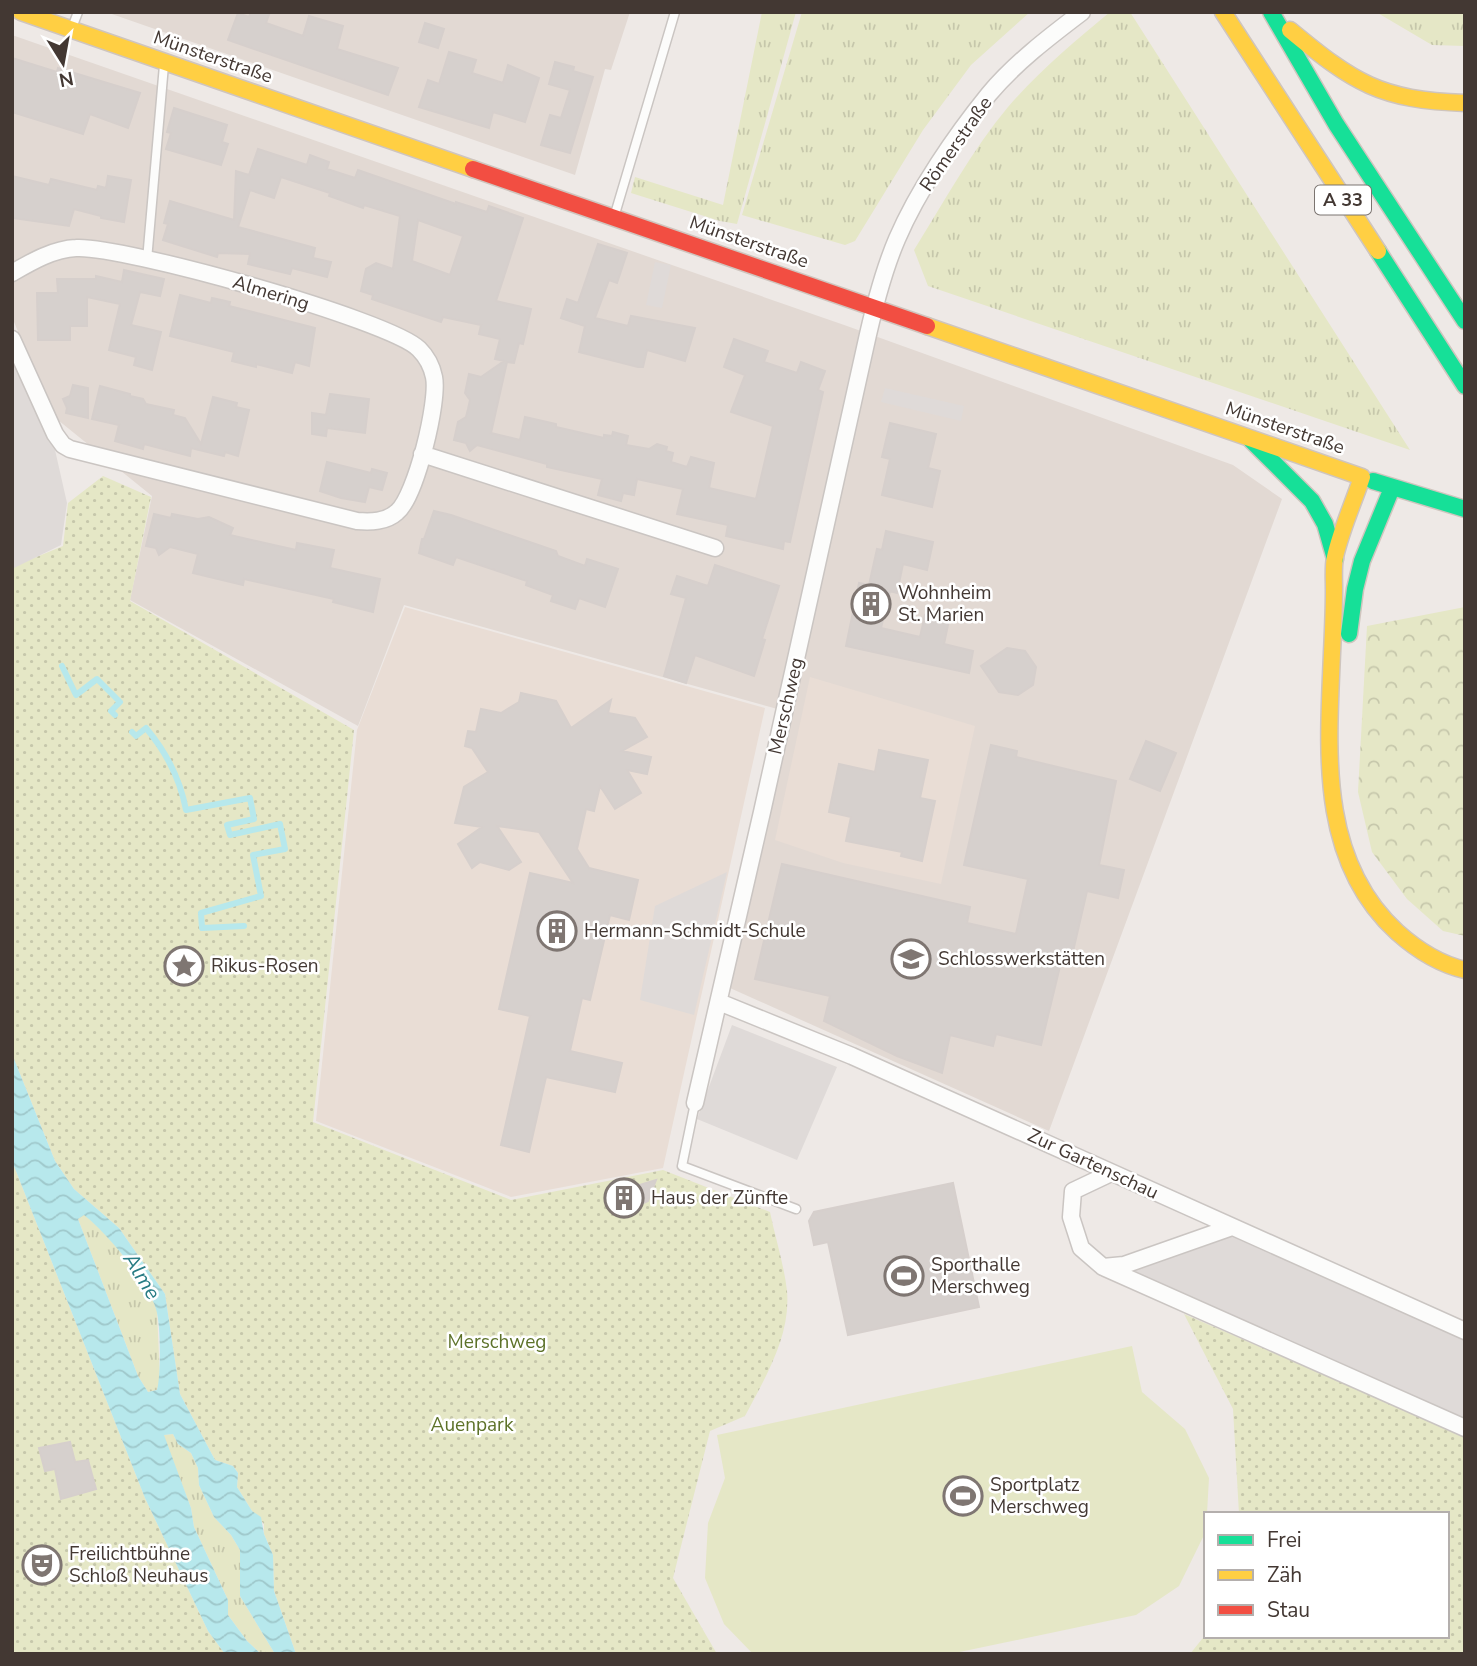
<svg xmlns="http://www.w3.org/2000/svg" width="1477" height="1666" font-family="'Nunito Sans',sans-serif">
	<defs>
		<pattern id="grass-tufts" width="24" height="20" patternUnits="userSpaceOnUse" patternTransform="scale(1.75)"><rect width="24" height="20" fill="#e5e7c6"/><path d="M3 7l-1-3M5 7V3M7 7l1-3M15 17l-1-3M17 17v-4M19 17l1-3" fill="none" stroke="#c6c7ab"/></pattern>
		<pattern id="forest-crowns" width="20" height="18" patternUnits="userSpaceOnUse" patternTransform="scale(1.75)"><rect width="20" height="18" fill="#e5e7c6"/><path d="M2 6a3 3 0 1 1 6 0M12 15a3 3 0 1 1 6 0" fill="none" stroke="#c6c7ab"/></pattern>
		<pattern id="park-dots" width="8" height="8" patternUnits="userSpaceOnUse" patternTransform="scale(1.75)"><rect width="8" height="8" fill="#e5e7c6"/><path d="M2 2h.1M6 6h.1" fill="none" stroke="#c6c7ab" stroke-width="1.8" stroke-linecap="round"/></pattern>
		<pattern id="water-waves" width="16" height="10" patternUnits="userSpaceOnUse" patternTransform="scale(1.75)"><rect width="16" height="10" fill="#b7e8ec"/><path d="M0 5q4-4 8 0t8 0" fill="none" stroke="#9fc8cb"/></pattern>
	</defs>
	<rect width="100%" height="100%" fill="#eee9e6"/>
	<!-- residential -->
	<path fill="#e2d9d3" d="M 106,12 L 630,12 L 611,70 L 605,69 L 575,175 Z
		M 12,35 L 847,326 L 1233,465 L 1282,499 L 1049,1131 L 730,988 L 792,713 L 404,605 L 358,726 L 130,600 L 152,496 L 53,416 L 12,317 Z"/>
	<!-- education -->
	<path fill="#e9ddd5" d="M 405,607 L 765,708 L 663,1168 L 511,1197 L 316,1121 L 357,730 Z
		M 810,677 L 975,726 L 941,884 L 843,863 L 775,840 Z"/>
	<!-- grass -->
	<path fill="url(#grass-tufts)" d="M 762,12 L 796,12 L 737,224 L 720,221 L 631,193 L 635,177 L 723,205 Z
		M 802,12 L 1030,12 L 971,65 L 923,130 L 855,241 L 845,245 L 742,215 Z
		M 1110,12 L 1130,12 L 1410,450 L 928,286 L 914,250 C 944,202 972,150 1008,107 C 1039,71 1074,42 1110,12 Z
		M 1376,12 L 1465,12 L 1465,46 L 1432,45 Z
		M 84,1214 L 111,1239 L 150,1294 L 157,1310 L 160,1379 L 157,1390 L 148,1392 L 138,1376 L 78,1219 Z
		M 173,1434 L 178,1444 L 191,1453 L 198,1468 L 199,1485 L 214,1517 L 231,1535 L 240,1550 L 240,1596 L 275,1654 L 261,1654 L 247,1641 L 228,1615 L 228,1600 L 194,1527 L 191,1508 L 163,1435 Z"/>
	<!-- forest -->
	<path fill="url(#forest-crowns)" d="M 1465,607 L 1465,936 L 1443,931 L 1407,899 L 1372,852 L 1358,792 L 1367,626 Z"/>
	<!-- park -->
	<path fill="url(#park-dots)" d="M 103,476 L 151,497 L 130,601 L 354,730 L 313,1122 L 511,1200 L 663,1170 L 770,1212 C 775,1237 784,1264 787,1291 C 791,1336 765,1378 745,1416 L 710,1431 L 673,1578 L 717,1654 L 296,1654 L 274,1591 L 273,1555 L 264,1534 L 264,1524 L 252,1511 L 237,1487 L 238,1473 L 233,1466 L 215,1460 L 180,1394 L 165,1294 L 119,1228 L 74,1189 L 55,1161 L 12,1054 L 12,567 L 63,546 L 68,503 Z
		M 12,1161 L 145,1498 L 208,1631 L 225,1654 L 12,1654 Z
		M 1184,1314 L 1465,1435 L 1465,1654 L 1190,1654 L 1206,1634 L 1206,1636 L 1447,1636 L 1447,1514 L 1239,1514 L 1233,1409 Z"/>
	<!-- garden -->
	<path fill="#e5e7c6" d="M 1132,1346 L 1142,1392 L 1185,1429 L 1209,1478 L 1206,1531 L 1179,1586 L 1136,1615 L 950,1654 L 753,1654 L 724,1624 L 705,1578 L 708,1523 L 725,1478 L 717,1435 Z"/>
	<!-- parking -->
	<path fill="#dfdad8" d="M 655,262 L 671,265 L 662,308 L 646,305 Z
		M 12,358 L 53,441 L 67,503 L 61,545 L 12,569 Z
		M 885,388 L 964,406 L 961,421 L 881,402 Z
		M 727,872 L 694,1015 L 640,1000 L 655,906 Z
		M 732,1025 L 837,1067 L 797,1160 L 697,1119 Z
		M 1231,1231 L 1465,1336 L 1465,1431 L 1114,1276 Z"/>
	<!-- water -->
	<path fill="url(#water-waves)" fill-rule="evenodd" d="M 12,1054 L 55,1161 L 74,1189 L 119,1228 L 165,1294 L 180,1394 L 215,1460 L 233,1466 L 238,1473 L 237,1487 L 252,1511 L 261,1517 L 264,1534 L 273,1555 L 274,1591 L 296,1654 L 275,1654 L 240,1596 L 240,1550 L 231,1535 L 214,1517 L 199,1485 L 198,1468 L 191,1453 L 178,1444 L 173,1434 L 164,1435 L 191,1508 L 194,1527 L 228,1600 L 228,1615 L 247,1641 L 261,1654 L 225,1654 L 208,1631 L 145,1498 L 12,1161 ZM 84,1215 C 106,1232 148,1282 156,1309 C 161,1324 161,1376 157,1390 L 148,1392 L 138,1376 L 78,1219 Z"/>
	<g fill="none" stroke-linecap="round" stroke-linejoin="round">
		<!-- stream -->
		<path stroke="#b7e8ec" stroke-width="6" d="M 62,666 L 76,695 L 97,679 L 120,702 L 111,711 L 115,715
			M 132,732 L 136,736 L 146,728 C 167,753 180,778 186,810 L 250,798 L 254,819 L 227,825 L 230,835 L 280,824 L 285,849 L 253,855 L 261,896 L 201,913 L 202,928 L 244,926"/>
	</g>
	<!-- building -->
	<path fill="#d6d0cd" stroke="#d6cfcc" stroke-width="2" fill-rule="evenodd" d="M 251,12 L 270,12 L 266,23 L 303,36 L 309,16 L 343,26 L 337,49 L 398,68 L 388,95 L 228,40 L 238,13 L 249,17 Z
		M 425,23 L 444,29 L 438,48 L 419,42 Z
		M 449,52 L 476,60 L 472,73 L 503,83 L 508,65 L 539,78 L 525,122 L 493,112 L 489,128 L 419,107 L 428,80 L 439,84 Z
		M 12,58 L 57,72 L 58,68 L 140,93 L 128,128 L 90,114 L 83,134 L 12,112 Z
		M 555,62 L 574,67 L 573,71 L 593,77 L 570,153 L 541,145 L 550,115 L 561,118 L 570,90 L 549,84 Z
		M 174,108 L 227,125 L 222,142 L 228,144 L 221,165 L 166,149 L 171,133 L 167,132 Z
		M 258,149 L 307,165 L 310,155 L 329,162 L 327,169 L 355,178 L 358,170 L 456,204 L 456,202 L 487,212 L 489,206 L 523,218 L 496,301 L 531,309 L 523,344 L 519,343 L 514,363 L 507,362 L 491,433 L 520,440 L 525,417 L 556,424 L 556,427 L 604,438 L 604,435 L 612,436 L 613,432 L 628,436 L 626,445 L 649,449 L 657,444 L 667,447 L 666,451 L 673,453 L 671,462 L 687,467 L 691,457 L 714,463 L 709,488 L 756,499 L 773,426 L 731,412 L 745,375 L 724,367 L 734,339 L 768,351 L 764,362 L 797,373 L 801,362 L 825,371 L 818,390 L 823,392 L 790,542 L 784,541 L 783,549 L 726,536 L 728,525 L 677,514 L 683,489 L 637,479 L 634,495 L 623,493 L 621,501 L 598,495 L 602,479 L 547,467 L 547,464 L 477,445 L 470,451 L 466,443 L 454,440 L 458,422 L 466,417 L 468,409 L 470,400 L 465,393 L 469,374 L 481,377 L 504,361 L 495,359 L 500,339 L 479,334 L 481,325 L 443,317 L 441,322 L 372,299 L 373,295 L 361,291 L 366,269 L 376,263 L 393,269 L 400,216 L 364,205 L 363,208 L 329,196 L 330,193 L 281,177 L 274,198 L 250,190 L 238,227 L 315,248 L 313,258 L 331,262 L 327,277 L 292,268 L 290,274 L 248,264 L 250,254 L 218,253 L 217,257 L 163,240 L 168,224 L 164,223 L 170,201 L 234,220 L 236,171 L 249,175 ZM 418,220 L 463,236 L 450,275 L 412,261 Z
		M 12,176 L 49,185 L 51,179 L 97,190 L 98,186 L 106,188 L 108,176 L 131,180 L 124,222 L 101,218 L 101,216 L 74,209 L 69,226 L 12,218 Z
		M 598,244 L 627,253 L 617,283 L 609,280 L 595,318 L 628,326 L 631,316 L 695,328 L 685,361 L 647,350 L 643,367 L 638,367 L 579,352 L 585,326 L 561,318 L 567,299 L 578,303 Z
		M 124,270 L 164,279 L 160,296 L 140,292 L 131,325 L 161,332 L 152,370 L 134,365 L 136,357 L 109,350 L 120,304 L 87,297 L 87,326 L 70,326 L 70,340 L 38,340 L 37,293 L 58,293 L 57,279 L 96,279 L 96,276 L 122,282 Z
		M 180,295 L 211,303 L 212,298 L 230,302 L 229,306 L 315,328 L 309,366 L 295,362 L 292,373 L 256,364 L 256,367 L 232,361 L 234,352 L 170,336 Z
		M 73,385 L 88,388 L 88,418 L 66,413 L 67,408 L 63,399 L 70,396 Z
		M 100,386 L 130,394 L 130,396 L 143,399 L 146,404 L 174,410 L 173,415 L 185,418 L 201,444 L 213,397 L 237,403 L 236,407 L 249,410 L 238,456 L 225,452 L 224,456 L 191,448 L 190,456 L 144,444 L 143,449 L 115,441 L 119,425 L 92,419 Z
		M 330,394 L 369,399 L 365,433 L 327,428 L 326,436 L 312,434 L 312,413 L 326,415 Z
		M 890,423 L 936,434 L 928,468 L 940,471 L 932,507 L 882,495 L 890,459 L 882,457 Z
		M 327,462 L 371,473 L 372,469 L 387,473 L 382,490 L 369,487 L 365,502 L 341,498 L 320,491 Z
		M 434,511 L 451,515 L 556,551 L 558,556 L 585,566 L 587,559 L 618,569 L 605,607 L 579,598 L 575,609 L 551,601 L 553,595 L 526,585 L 527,581 L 456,557 L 453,565 L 419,553 L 422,539 L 424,539 Z
		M 154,514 L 171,518 L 172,514 L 198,519 L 209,517 L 233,528 L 230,535 L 296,550 L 297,543 L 334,550 L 330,568 L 380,579 L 373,612 L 333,602 L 334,599 L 244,579 L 243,585 L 193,573 L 198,554 L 170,547 L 159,555 L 156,548 L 146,546 Z
		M 886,531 L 933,542 L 927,570 L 903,564 L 897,593 L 890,591 L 881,628 L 920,637 L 925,615 L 949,620 L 944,644 L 973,651 L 969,673 L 846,646 L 859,583 L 869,585 L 877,549 L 882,550 Z
		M 715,565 L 779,586 L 762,639 L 765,640 L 754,676 L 695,655 L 686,683 L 664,676 L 686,598 L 671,594 L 677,576 L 708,586 Z
		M 1007,648 L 1025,651 L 1036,667 L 1033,685 L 1018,695 L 999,692 L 981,666 Z
		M 521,693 L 556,701 L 571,728 L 611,700 L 608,713 L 635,718 L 647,737 L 622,751 L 651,757 L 647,774 L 627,770 L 641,793 L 615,809 L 600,786 L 594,811 L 586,809 L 577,849 L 589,868 L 638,880 L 629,920 L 610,915 L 590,1000 L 582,998 L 570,1051 L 622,1063 L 615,1092 L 546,1077 L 529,1152 L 501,1145 L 530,1016 L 499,1009 L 530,873 L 573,883 L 539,832 L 497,826 L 521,862 L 509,870 L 480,862 L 472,868 L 458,844 L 482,827 L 455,823 L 464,787 L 488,772 L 472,748 L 465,746 L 468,731 L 476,732 L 481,709 L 501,713 L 519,702 Z
		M 1146,741 L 1176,753 L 1160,791 L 1130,779 Z
		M 991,745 L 1017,751 L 1016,757 L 1116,781 L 1099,865 L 1124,870 L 1118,898 L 1087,891 L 1071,960 L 1062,958 L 1041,1045 L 996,1034 L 993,1046 L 950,1035 L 942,1073 L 897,1056 L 824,1021 L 830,996 L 755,979 L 782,864 L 970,907 L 967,923 L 1016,934 L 1028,879 L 964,865 Z
		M 879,750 L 928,760 L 920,798 L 935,801 L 922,861 L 901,856 L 902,852 L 846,841 L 851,817 L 829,812 L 839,764 L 875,772 Z
		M 656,1180 L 648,1201 L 637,1206 L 612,1208 L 607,1195 Z
		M 953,1183 L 979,1307 L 848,1335 L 828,1242 L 814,1245 L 809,1221 L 814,1212 Z
		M 70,1442 L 75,1462 L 88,1460 L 96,1489 L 61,1499 L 55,1469 L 45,1471 L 39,1448 Z"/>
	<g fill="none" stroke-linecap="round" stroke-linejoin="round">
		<!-- lane casing -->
		<g stroke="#cac5c2" stroke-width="11">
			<path id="lane" d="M 72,28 L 78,12
				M 615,214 L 675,12
				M 147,260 L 164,65
				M 695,1103 L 682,1166 L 796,1209"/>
		</g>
		<!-- street casing -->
		<g stroke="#cac5c2" stroke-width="19">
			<path id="street" d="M 12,273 C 31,262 53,249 76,248 C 121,245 390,320 419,349 C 426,356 432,367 434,377 C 439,401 416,496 397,512 C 386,522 371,522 357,521 L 70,449 L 63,445 L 55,434 L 12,339
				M 422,454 L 715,548
				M 719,1002 L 852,1056 L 1465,1331
				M 695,1103 L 762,812 L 865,348 C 873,311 882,274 897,239 C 918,190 955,136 989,94 C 1015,63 1049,37 1082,12
				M 1111,1173 L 1073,1191 L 1071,1217 L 1081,1248 L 1103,1267 L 1124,1265 L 1232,1227
				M 1103,1267 L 1465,1428"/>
		</g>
		<!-- fast casing -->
		<g stroke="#cfc5be" stroke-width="19">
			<path id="fast" d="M 1271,12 L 1336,124 L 1465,321
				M 1378,251 L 1465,386
				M 1251,440 L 1312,501 L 1325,524 L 1335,559
				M 1373,481 L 1465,509
				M 1349,634 L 1355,589 L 1362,561 L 1392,488"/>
		</g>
		<!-- slow casing -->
		<g stroke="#cfc5be" stroke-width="19">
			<path id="slow" d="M 21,12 L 473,169
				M 1223,12 L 1378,251
				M 1290,30 C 1354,83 1380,100 1465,103
				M 927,326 L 1362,477
				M 1362,477 C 1353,504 1341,530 1335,557 C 1333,568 1334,579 1334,589 C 1334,610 1333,632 1332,653 C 1328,750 1318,860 1397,932 C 1416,949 1439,964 1465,970"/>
		</g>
		<!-- jam casing -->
		<g stroke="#cfc5be" stroke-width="19">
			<path id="jam" d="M 473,169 L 927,326"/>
		</g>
		<!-- lane -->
		<use href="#lane" stroke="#fcfcfb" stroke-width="8"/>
		<!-- street -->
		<use href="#street" stroke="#fcfcfb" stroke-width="16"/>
		<!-- fast -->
		<use href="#fast" stroke="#16e098" stroke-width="16"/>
		<!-- slow -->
		<use href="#slow" stroke="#ffcf43" stroke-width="16"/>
		<!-- jam -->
		<use href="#jam" stroke="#f24e42" stroke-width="16"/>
	</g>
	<!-- icons -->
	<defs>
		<g id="building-ring" transform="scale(2.0125)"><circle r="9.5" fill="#fff" stroke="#7f7672" stroke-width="1.5"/><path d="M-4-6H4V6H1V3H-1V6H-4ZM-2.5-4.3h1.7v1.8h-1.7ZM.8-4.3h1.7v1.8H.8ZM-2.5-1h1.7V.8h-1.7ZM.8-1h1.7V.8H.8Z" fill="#7f7672"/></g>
		<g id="school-ring" transform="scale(2.0125)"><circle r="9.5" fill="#fff" stroke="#7f7672" stroke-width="1.5"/><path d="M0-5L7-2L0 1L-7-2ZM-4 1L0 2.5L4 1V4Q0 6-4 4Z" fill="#7f7672"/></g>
		<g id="sight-ring" transform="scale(2.0125)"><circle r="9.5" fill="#fff" stroke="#7f7672" stroke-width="1.5"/><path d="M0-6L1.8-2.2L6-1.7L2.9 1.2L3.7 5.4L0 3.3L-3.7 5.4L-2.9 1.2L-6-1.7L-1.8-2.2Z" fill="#7f7672"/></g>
		<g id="stadium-ring" transform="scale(2.0125)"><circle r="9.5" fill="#fff" stroke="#7f7672" stroke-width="1.5"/><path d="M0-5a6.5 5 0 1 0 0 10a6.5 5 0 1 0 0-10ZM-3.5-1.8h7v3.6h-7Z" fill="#7f7672"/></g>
		<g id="theatre-ring" transform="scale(2.0125)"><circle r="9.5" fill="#fff" stroke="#7f7672" stroke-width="1.5"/><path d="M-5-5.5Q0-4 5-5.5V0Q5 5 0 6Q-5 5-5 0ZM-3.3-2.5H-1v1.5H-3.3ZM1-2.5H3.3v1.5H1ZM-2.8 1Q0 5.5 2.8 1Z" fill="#7f7672"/></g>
	</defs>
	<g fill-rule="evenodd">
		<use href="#building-ring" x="871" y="604"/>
		<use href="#building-ring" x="557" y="931"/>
		<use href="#school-ring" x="911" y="959"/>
		<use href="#sight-ring" x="184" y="966"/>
		<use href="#building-ring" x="624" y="1198"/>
		<use href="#stadium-ring" x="904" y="1276"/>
		<use href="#stadium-ring" x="963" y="1496"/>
		<use href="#theatre-ring" x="42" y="1565"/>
	</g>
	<g text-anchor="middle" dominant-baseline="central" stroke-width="5" stroke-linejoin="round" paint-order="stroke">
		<!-- shield labels -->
		<rect fill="#fff" stroke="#7b7470" stroke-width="2" x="1315" y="185.5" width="56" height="29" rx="5"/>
		<g font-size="18" font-weight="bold" fill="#433833">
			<text x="1343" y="200">A 33</text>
		</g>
		<!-- street labels -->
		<g font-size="19" fill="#433833" stroke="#fff">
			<text transform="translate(213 57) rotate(19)">Münsterstraße</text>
			<text transform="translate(956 144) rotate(-55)">Römerstraße</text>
			<text transform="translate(749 242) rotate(19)">Münsterstraße</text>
			<text transform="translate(271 293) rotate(17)">Almering</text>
			<text transform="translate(1285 428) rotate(19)">Münsterstraße</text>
			<text transform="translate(786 706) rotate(-77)">Merschweg</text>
			<text transform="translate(1093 1164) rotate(25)">Zur Gartenschau</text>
		</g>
		<!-- poi labels -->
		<g font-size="19" fill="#433833" stroke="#fff" text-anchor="start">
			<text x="898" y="593">Wohnheim<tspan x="898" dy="22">St. Marien</tspan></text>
			<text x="584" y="931">Hermann-Schmidt-Schule</text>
			<text x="938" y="959">Schlosswerkstätten</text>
			<text x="211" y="966">Rikus-Rosen</text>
			<text x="651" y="1198">Haus der Zünfte</text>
			<text x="931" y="1265">Sporthalle<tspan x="931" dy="22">Merschweg</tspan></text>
			<text x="990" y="1485">Sportplatz<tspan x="990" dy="22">Merschweg</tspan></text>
			<text x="69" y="1554">Freilichtbühne<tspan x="69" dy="22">Schloß Neuhaus</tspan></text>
		</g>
		<!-- park labels -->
		<g font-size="19" fill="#5d7229" stroke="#fff">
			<text x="497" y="1342">Merschweg</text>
			<text x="472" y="1425">Auenpark</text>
		</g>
		<!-- water labels -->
		<g font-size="21" font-style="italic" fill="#287c84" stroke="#fff">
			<text transform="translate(142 1276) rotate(58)">Alme</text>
		</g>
	</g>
	<!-- border -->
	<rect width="1477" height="1666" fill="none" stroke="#433833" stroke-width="28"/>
	<!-- legend -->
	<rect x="1204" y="1512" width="245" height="126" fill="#ffffff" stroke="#b4afad" stroke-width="2"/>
	<rect x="1218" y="1535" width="35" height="10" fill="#16e098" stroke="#b4afad" stroke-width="2"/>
	<text x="1267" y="1547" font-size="21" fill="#433833">Frei</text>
	<rect x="1218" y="1570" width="35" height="10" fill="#ffcf43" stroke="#b4afad" stroke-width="2"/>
	<text x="1267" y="1582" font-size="21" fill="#433833">Zäh</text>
	<rect x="1218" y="1605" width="35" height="10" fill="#f24e42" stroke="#b4afad" stroke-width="2"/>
	<text x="1267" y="1617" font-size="21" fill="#433833">Stau</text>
	<!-- north arrow -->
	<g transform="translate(63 63) rotate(169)" stroke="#ffffff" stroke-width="5" paint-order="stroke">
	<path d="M0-5L12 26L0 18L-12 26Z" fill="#433833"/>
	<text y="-10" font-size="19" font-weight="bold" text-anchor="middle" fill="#433833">N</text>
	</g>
</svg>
